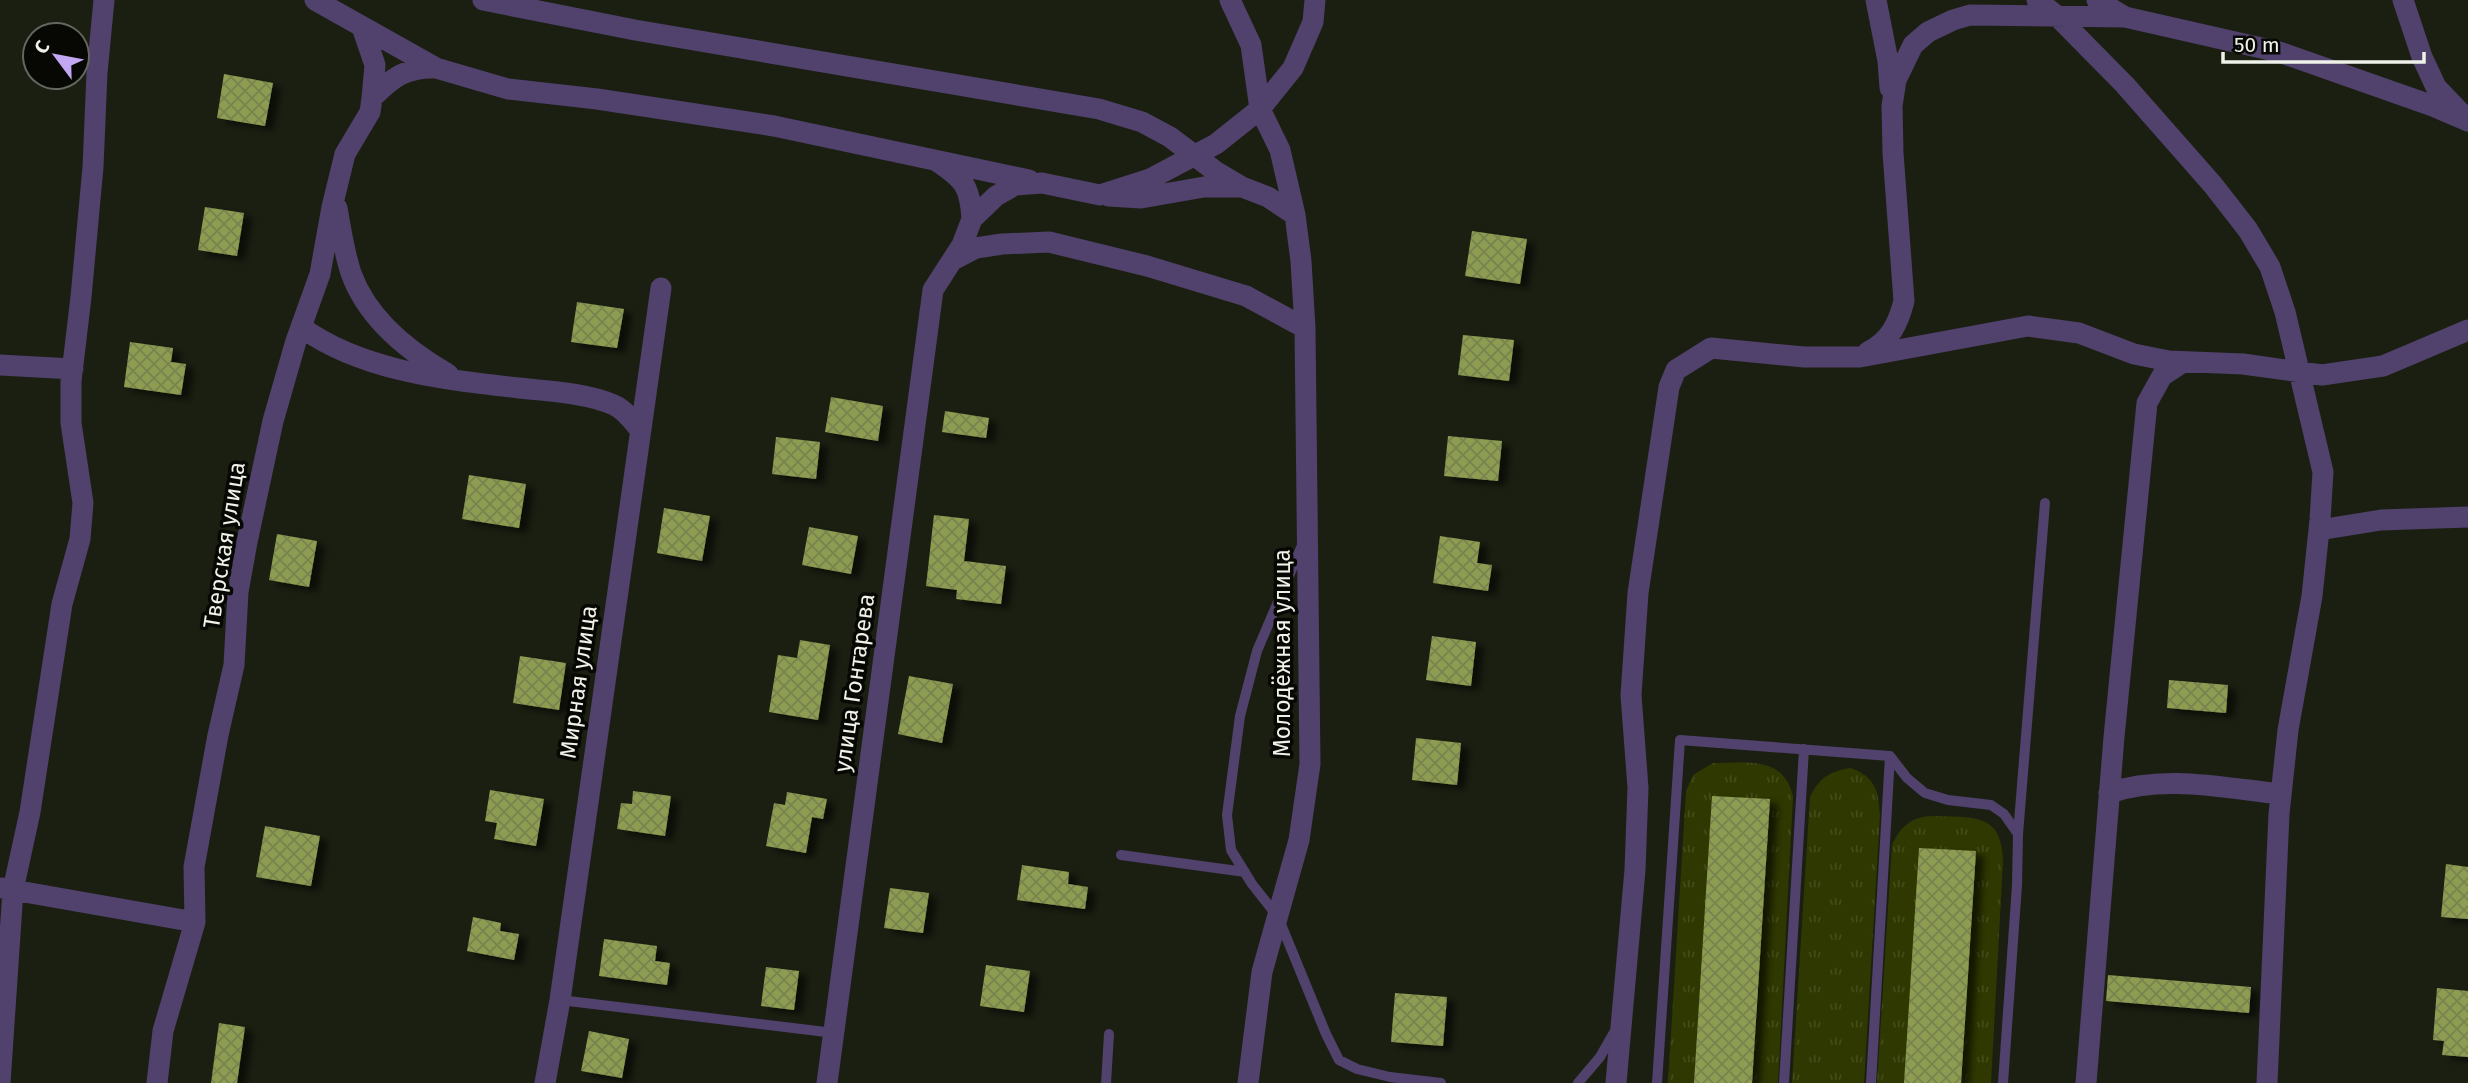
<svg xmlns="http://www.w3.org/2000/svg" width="2468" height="1083" font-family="'Fira Sans',sans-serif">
	<defs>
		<pattern id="grass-tufts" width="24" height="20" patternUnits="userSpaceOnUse" patternTransform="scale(1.75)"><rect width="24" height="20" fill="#2f3800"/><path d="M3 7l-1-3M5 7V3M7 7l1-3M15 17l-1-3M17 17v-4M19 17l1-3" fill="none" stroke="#434c19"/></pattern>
		<pattern id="building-cross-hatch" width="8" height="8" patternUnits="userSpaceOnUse" patternTransform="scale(1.75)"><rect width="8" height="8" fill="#8c9c51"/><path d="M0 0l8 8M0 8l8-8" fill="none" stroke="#78834e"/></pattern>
		<filter id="shadow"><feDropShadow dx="8" dy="4.5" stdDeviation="3.5" flood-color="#0009"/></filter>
	</defs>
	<rect width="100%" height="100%" fill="#1b1f11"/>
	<!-- grass -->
	<path fill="url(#grass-tufts)" d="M 1713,763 C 1747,763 1784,755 1793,797 L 1778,1083 L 1668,1083 L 1686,791 L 1693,775 Z
		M 1851,768 C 1876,778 1878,790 1880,815 L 1864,1083 L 1792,1083 L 1810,797 C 1819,778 1830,771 1851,768 Z
		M 1932,816 C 1971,818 2002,811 2003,861 L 1991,1083 L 1877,1083 L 1892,845 C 1900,827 1911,817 1932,816 Z"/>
	<!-- building -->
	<path fill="url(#building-cross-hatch)" filter="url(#shadow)" d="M 224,74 L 273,83 L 265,126 L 217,118 Z
		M 205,207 L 244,213 L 237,256 L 198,250 Z
		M 1472,231 L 1527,239 L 1520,284 L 1465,276 Z
		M 577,302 L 624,309 L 617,348 L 571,342 Z
		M 1463,335 L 1514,340 L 1509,381 L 1458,375 Z
		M 130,342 L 173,348 L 171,362 L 186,364 L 181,395 L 124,387 Z
		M 831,397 L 883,406 L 878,441 L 825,432 Z
		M 945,411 L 989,418 L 986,438 L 942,432 Z
		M 1448,436 L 1502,441 L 1498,481 L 1444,476 Z
		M 776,437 L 820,442 L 816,479 L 772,474 Z
		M 469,475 L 526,484 L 519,528 L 462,519 Z
		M 664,508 L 710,516 L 702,561 L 657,553 Z
		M 934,515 L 969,519 L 964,561 L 1006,566 L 1001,604 L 956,599 L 957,590 L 926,586 Z
		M 809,527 L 858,536 L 851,574 L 802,565 Z
		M 277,534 L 317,541 L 309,587 L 269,580 Z
		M 1440,536 L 1480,542 L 1477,563 L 1492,565 L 1488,591 L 1433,583 Z
		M 1432,636 L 1476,642 L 1471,686 L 1426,680 Z
		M 800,640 L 830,645 L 818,720 L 769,712 L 778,655 L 797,658 Z
		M 520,656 L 566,663 L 559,710 L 513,703 Z
		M 909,676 L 953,684 L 942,743 L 898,734 Z
		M 2169,680 L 2228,685 L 2226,713 L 2167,708 Z
		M 1416,738 L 1461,743 L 1457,785 L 1412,780 Z
		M 490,790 L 544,799 L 536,846 L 494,839 L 497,823 L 485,821 Z
		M 633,791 L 671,796 L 665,836 L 617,829 L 621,803 L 632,804 Z
		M 787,792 L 827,799 L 823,819 L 812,817 L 806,853 L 766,846 L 774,803 L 785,805 Z
		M 1712,796 L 1770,799 L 1752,1083 L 1694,1083 Z
		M 265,826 L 320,836 L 311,886 L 256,877 Z
		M 1919,848 L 1976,851 L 1961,1083 L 1904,1083 Z
		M 2446,864 L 2468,867 L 2468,919 L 2441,917 Z
		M 1022,865 L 1069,872 L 1068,884 L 1088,887 L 1085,909 L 1017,900 Z
		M 890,888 L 929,893 L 923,933 L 884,928 Z
		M 473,917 L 501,923 L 500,931 L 519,934 L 514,960 L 467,951 Z
		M 604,939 L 657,946 L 655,961 L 670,963 L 667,985 L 599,976 Z
		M 986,965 L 1030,971 L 1024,1012 L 980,1006 Z
		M 766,967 L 799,971 L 794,1010 L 761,1006 Z
		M 2108,975 L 2251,987 L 2249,1013 L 2106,1001 Z
		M 2437,988 L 2468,991 L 2468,1057 L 2442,1055 L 2444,1041 L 2433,1040 Z
		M 1395,993 L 1447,997 L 1443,1046 L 1391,1042 Z
		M 219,1023 L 245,1027 L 237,1083 L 211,1083 Z
		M 589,1031 L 629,1039 L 622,1078 L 581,1071 Z"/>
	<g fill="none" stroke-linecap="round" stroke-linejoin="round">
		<!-- lane -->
		<path stroke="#51416d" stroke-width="10" d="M 1303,543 L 1257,651 L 1240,716 L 1227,815 L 1231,850 L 1252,884 L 1278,917 L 1326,1034 L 1339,1060 L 1357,1069 L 1390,1077 L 1441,1083
			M 2018,834 L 2045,503
			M 1121,855 L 1245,872
			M 560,1000 L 834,1033
			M 1106,1083 L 1109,1034
			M 1578,1083 L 1600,1057 L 1616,1029
			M 1657,1083 L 1680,740 L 1890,756 L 1907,778 L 1925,793 L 1948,800 L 1991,805 L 2004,814 L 2018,834 L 2017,885 L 2003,1083
			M 1784,1083 L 1804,749
			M 1871,1083 L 1890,756"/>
		<!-- street -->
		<path stroke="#51416d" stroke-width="21" d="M 104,0 L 97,73 L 93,167 L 81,297 L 71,381 L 71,423 L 83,503 L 80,539 L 62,604 L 30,812 L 13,890 L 195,922
			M 315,0 L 436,68 L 508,89 L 597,99 L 774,126 L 1029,180
			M 483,0 L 635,30 L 1099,109 L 1142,122 L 1170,137 L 1215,171 L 1242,187 L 1268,197 L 1295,215
			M 1230,0 L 1251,45 L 1260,109 L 1280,150 L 1295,215 L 1301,261 L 1305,328 L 1310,764 L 1299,840 L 1262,972 L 1248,1083
			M 1876,0 L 1888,61 L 1890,88
			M 2037,0 L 2057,16 L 2125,85 L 2213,185 L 2248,230 L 2270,267 L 2285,312 L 2323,472 L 2320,520 L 2312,596 L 2288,730 L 2279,814 L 2267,1083
			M 2097,0 L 2125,17 L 2279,52 L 2433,106 L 2468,121
			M 2403,0 L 2422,57 L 2436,87 L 2461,113
			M 372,98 C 393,77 406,67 436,68
			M 938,162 C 965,180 970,187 972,219
			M 1109,196 L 1141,198 L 1204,187 L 1241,187
			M 337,208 C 341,230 344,252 351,273 C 367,318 408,351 448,374
			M 953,260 L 976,248 L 1002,244 L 1049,242 L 1147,266 L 1246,296 L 1305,328
			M 301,327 C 361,371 447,380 519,388 C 548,391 588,393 614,405 C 625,410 633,421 640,430
			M 1868,352 C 1890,341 1898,324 1904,301 L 1893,153 L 1892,106 L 1896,80 L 1913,45 L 1928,32 L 1953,20 L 1970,15 L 2125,17
			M 0,365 L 73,369
			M 2319,530 L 2381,520 L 2468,517
			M 2109,793 C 2164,774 2224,788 2281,794
			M 0,1083 L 13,890 L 2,888
			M 157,1083 L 163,1031 L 195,922 L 194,867 L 218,735 L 234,665 L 238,592 L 247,542 L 273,421 L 296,341 L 320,274 L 332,207 L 345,154 L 370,112 L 372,98 L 375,65 L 362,27
			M 545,1083 L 560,1000 L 661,288
			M 827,1083 L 933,290 L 962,245 L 972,219 L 996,196 L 1015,185 L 1042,183 L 1100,195 L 1150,179 L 1216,144 L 1260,109 L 1293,68 L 1313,22 L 1315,0
			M 1616,1083 L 1635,870 L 1638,788 L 1631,695 L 1638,593 L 1669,387 L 1676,370 L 1711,348 L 1804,357 L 1860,357 L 2028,326 L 2079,333 L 2134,354 L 2169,361 L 2243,364 L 2322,375 L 2383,366 L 2468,330
			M 2086,1083 L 2114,737 L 2147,403 L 2162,376 L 2183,362"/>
	</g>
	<g text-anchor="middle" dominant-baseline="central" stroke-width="7" stroke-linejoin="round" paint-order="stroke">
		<!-- street labels -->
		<g font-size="23" fill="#f0f2e9" stroke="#070804">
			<text transform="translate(224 545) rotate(-81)">Тверская улица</text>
			<text transform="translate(1282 653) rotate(-90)">Молодёжная улица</text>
			<text transform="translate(578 682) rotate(-82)">Мирная улица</text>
			<text transform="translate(854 683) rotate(-82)">улица Гонтарева</text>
		</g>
	</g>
	<!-- north arrow -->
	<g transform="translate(56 56) rotate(302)"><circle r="33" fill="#070804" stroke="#646660" stroke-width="2"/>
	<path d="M0-5L12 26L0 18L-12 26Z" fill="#c2a8f3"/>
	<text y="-10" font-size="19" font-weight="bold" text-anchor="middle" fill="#f0f2e9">С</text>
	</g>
	<!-- scale -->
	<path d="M2223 52v10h201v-10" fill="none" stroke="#f0f2e9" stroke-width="3.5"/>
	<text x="2234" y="52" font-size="21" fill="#f0f2e9" stroke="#070804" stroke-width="5" paint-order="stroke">50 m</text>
</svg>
